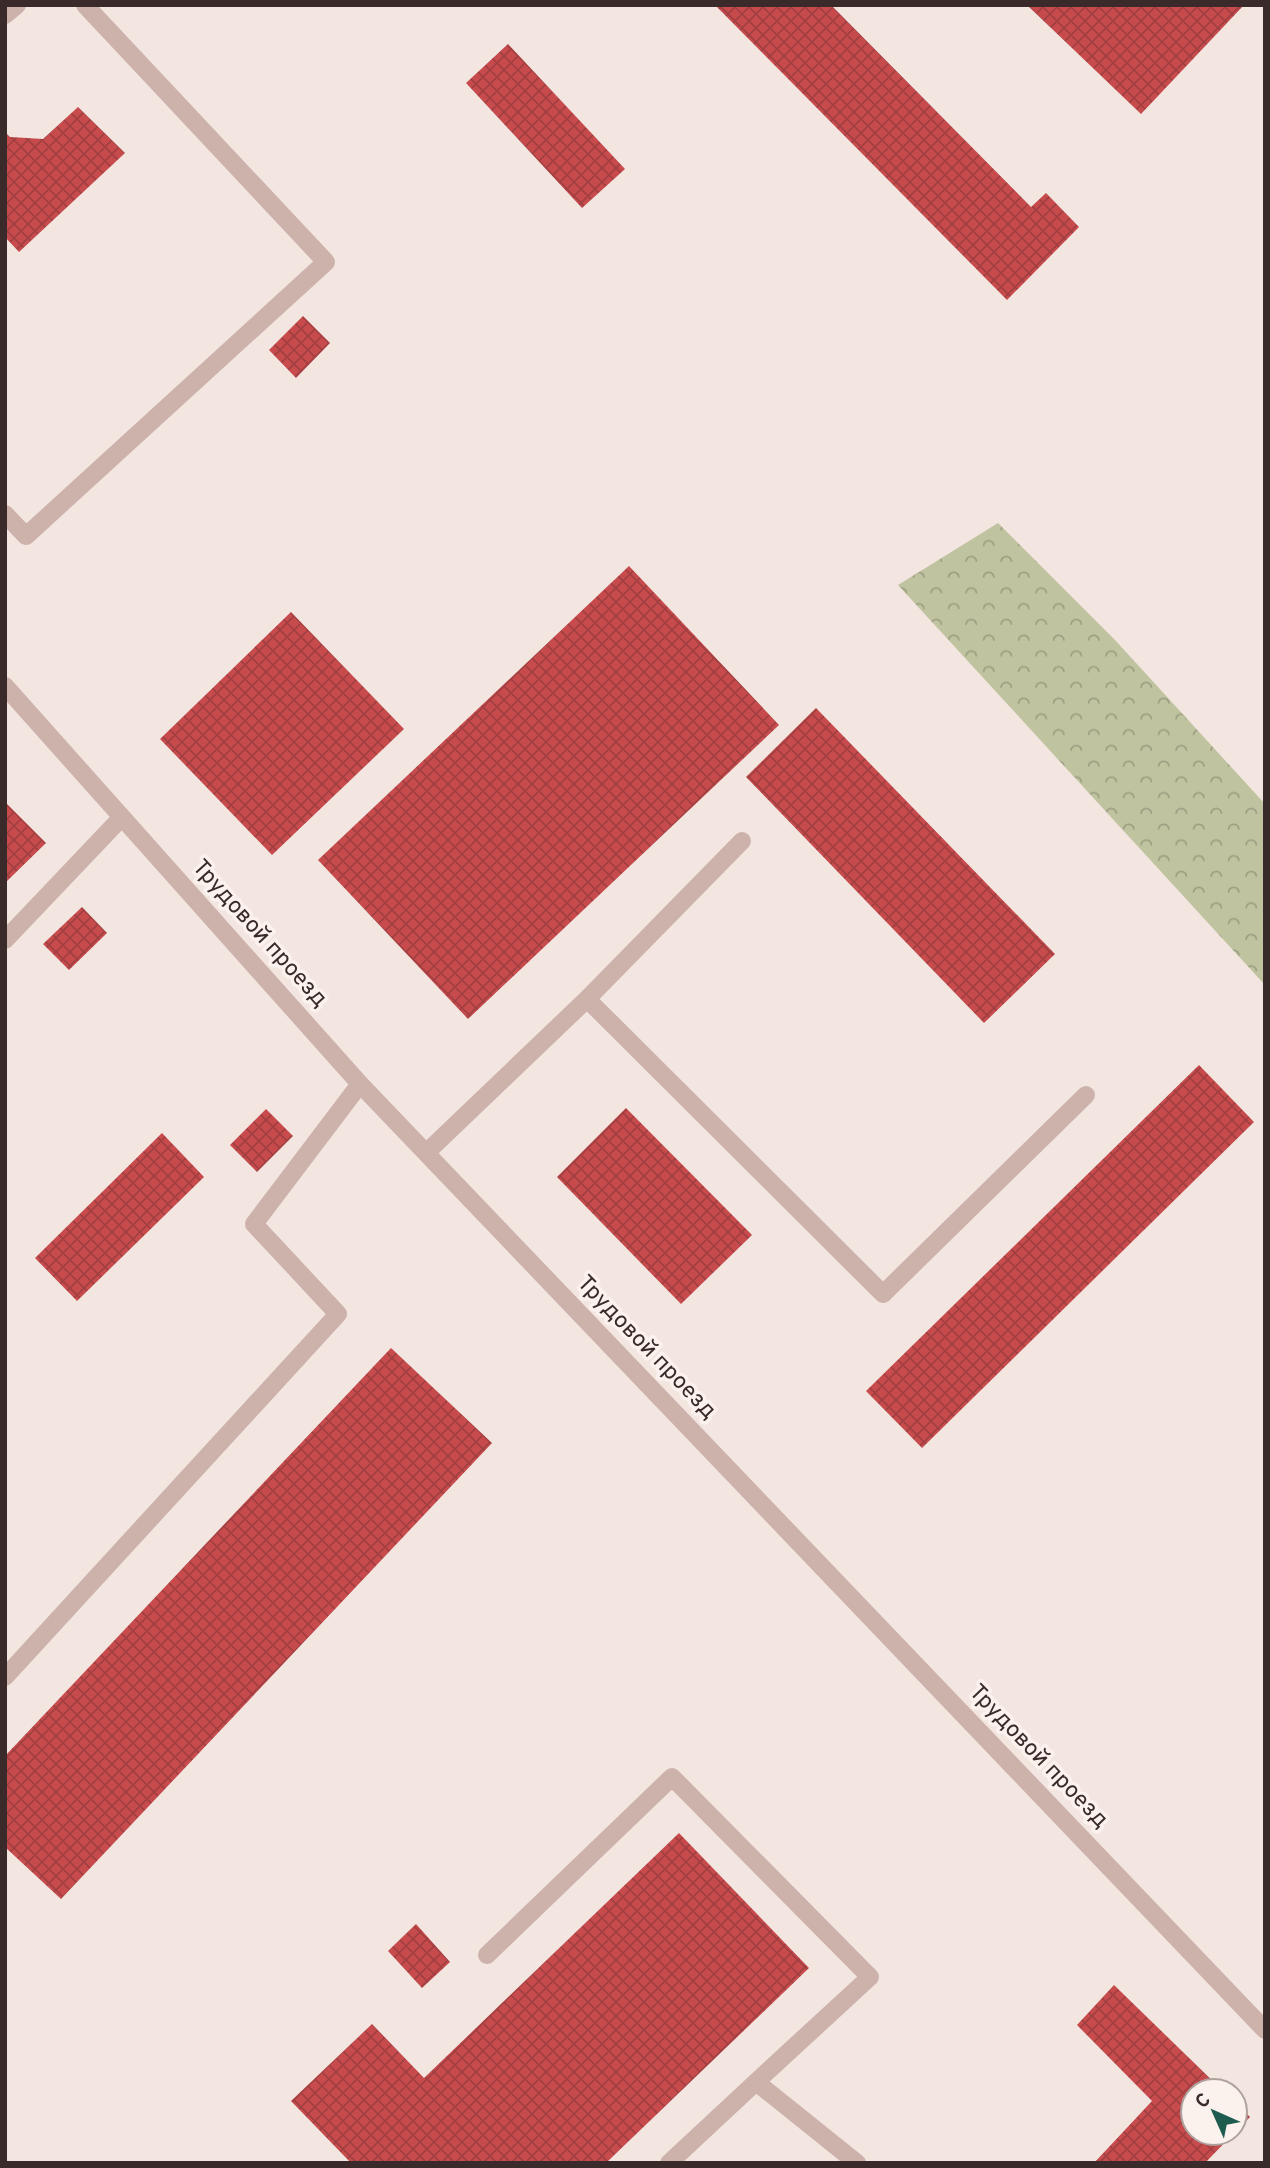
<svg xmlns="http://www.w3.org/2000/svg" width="1270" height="2168" font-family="Overpass,sans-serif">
	<defs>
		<pattern id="forest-crowns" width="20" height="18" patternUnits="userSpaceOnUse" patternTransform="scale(1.75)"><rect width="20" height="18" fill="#c0c39f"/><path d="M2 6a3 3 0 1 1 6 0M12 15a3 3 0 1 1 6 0" fill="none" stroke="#9d9f82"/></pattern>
		<pattern id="building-cross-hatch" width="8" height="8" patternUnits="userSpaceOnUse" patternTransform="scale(1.75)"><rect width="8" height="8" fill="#c74b4d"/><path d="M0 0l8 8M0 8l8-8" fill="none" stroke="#a33f40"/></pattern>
	</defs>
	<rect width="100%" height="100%" fill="#f3e5e0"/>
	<!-- forest -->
	<path fill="url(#forest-crowns)" d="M 998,523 L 1115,640 L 1265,804 L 1265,985 L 898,585 Z"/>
	<!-- building -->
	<path fill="url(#building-cross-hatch)" d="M 715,5 L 831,5 L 1031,207 L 1046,193 L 1079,227 L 1007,300 Z
		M 1027,5 L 1244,5 L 1141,114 Z
		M 508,44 L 625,169 L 582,208 L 466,83 Z
		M 78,107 L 125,153 L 19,252 L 5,237 L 5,132 L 10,137 L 43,139 Z
		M 303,316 L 330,343 L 296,378 L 269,350 Z
		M 629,566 L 779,725 L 468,1019 L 318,860 Z
		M 291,612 L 404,729 L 272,855 L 160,739 Z
		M 816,708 L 1055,954 L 984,1023 L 746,777 Z
		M 5,802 L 46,843 L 5,883 Z
		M 82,907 L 107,933 L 69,970 L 43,944 Z
		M 1199,1065 L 1254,1122 L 922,1448 L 866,1391 Z
		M 626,1108 L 752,1235 L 681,1304 L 557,1177 Z
		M 266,1109 L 293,1136 L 257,1172 L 230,1145 Z
		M 162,1133 L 204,1177 L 77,1301 L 35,1258 Z
		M 391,1348 L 492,1443 L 61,1899 L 5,1847 L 5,1756 Z
		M 679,1833 L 809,1968 L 606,2163 L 351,2163 L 291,2101 L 372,2024 L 424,2078 Z
		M 416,1924 L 450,1962 L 422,1988 L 388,1951 Z
		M 1114,1985 L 1223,2091 L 1193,2091 L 1193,2133 L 1234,2133 L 1205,2163 L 1094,2163 L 1152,2101 L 1077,2025 Z
		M 1235,2102 L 1250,2117 L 1235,2132 Z"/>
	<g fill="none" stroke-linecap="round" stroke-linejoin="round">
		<!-- minor -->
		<path stroke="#ccb2ab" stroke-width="18" d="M 5,15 L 17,5
			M 5,514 L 26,536 L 326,262 L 85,5
			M 5,686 L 360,1084 L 1265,2030
			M 5,940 L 122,817
			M 587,999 L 883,1294 L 1086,1095
			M 426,1153 L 587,999 L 742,841
			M 5,1677 L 338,1314 L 254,1224 L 360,1084
			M 487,1955 L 672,1777 L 870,1977 L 756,2082 L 857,2163
			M 669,2163 L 756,2082"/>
	</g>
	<g text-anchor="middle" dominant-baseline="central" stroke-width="7" stroke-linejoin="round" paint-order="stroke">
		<!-- street labels -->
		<g font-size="23" fill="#3a2b2a" stroke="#fbf1ed">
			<text transform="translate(259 934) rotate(48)">Трудовой проезд</text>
			<text transform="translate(646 1348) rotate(46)">Трудовой проезд</text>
			<text transform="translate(1038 1757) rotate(46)">Трудовой проезд</text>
		</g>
	</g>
	<!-- border -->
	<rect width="1270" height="2168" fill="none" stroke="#3a2b2a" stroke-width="14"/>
	<!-- north arrow -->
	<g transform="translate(1214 2112) rotate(315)"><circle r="33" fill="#fbf1ed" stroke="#aea29f" stroke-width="2"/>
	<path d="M0-5L12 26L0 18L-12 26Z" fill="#1f5c50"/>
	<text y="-10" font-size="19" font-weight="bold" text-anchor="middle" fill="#3a2b2a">С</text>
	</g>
</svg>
